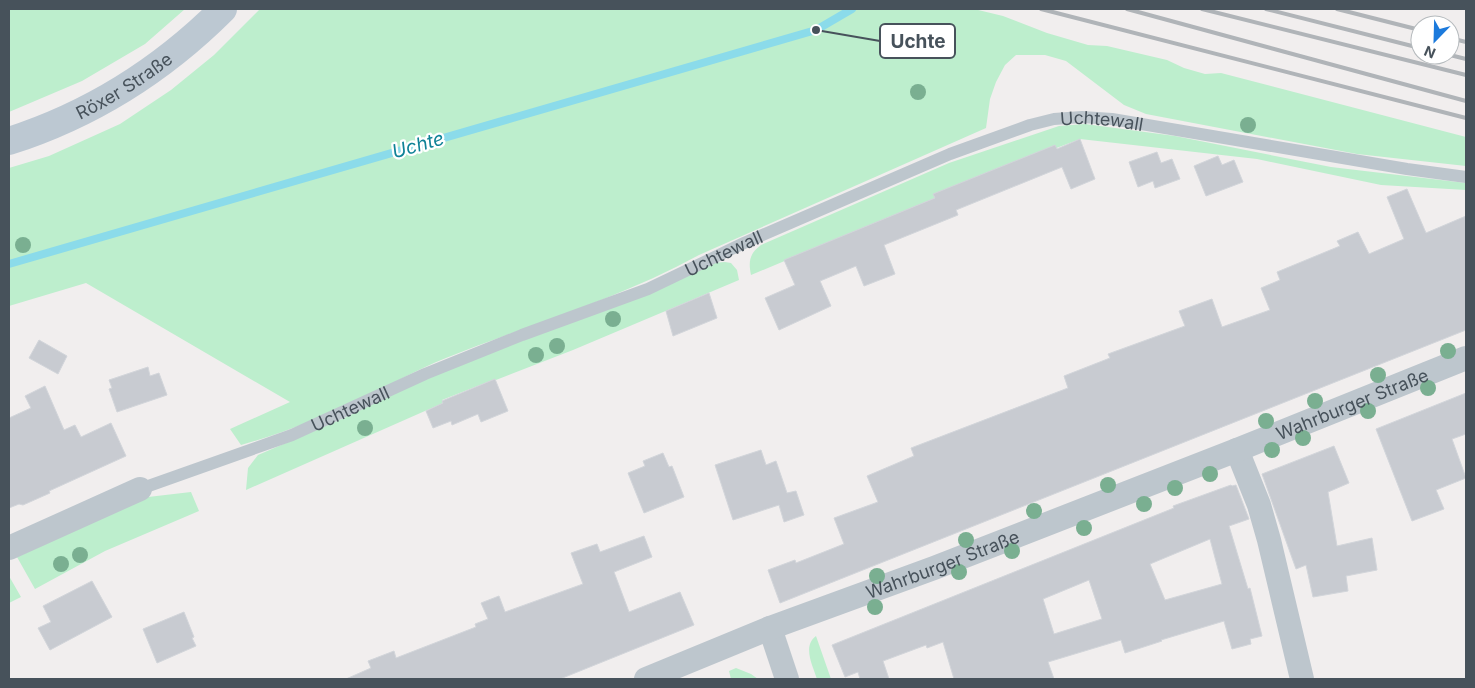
<svg xmlns="http://www.w3.org/2000/svg" width="1475" height="688" font-family="Inter,sans-serif">
	<rect width="100%" height="100%" fill="#f1eeee"/>
	<!-- green -->
	<path fill="#bdeecd" d="M 9,9 L 185,9 L 145,44 L 82,81 L 9,112 Z
		M 260,9 L 974,9 L 1003,16 L 1047,33 L 1088,45 L 1107,46 L 1167,60 L 1184,68 L 1205,74 L 1221,73 L 1466,137 L 1466,166 L 1357,154 L 1146,114 L 1124,105 L 1066,61 L 1045,55 L 1016,55 L 1005,65 L 996,82 L 990,99 L 986,128 L 699,255 C 619,299 531,324 446,358 C 418,369 392,384 365,397 C 325,417 283,433 241,445 L 230,429 L 290,402 L 86,283 L 9,306 L 9,168 L 49,156 L 120,124 L 171,90 L 214,55 Z
		M 1085,124 L 1175,136 L 1331,167 L 1466,183 L 1466,190 L 1381,185 L 1257,159 L 1080,139 L 934,195 L 935,198 L 751,275 C 748,261 750,253 761,245 L 949,163 L 1059,126 Z
		M 725,262 L 731,263 L 737,270 L 739,280 L 573,350 L 496,380 L 495,379 L 442,400 L 443,403 L 246,490 L 248,468 L 258,455 L 344,418 L 429,377 L 712,263 Z
		M 191,492 L 199,511 L 105,551 L 35,589 L 17,557 L 148,497 Z
		M 9,576 L 21,597 L 9,603 Z
		M 816,636 L 831,679 L 817,679 C 813,666 802,646 816,636 Z
		M 736,668 L 751,674 L 758,679 L 731,679 L 729,671 Z"/>
	<g fill="none" stroke-linecap="round" stroke-linejoin="round">
		<!-- stream -->
		<path stroke="#8bdbea" stroke-width="8" d="M 9,264 L 816,30 L 852,9"/>
	</g>
	<!-- building -->
	<path fill="#c8cbd1" stroke="#d2d5da" fill-rule="evenodd" d="M 1080,139 L 1095,179 L 1071,189 L 1062,167 L 956,210 L 958,215 L 884,245 L 895,274 L 864,286 L 856,266 L 820,281 L 831,306 L 779,330 L 765,298 L 795,285 L 784,260 L 935,198 L 933,194 L 1055,145 L 1057,149 Z
		M 1157,152 L 1161,163 L 1172,159 L 1180,179 L 1155,188 L 1153,181 L 1138,187 L 1129,162 Z
		M 1218,156 L 1222,165 L 1234,160 L 1243,182 L 1206,196 L 1194,166 Z
		M 1407,189 L 1426,233 L 1466,216 L 1466,330 L 780,603 L 768,570 L 795,560 L 796,563 L 844,544 L 834,518 L 878,502 L 867,476 L 914,456 L 911,448 L 1068,388 L 1064,376 L 1110,358 L 1108,354 L 1185,326 L 1179,311 L 1212,299 L 1222,327 L 1270,310 L 1261,288 L 1280,280 L 1277,272 L 1340,246 L 1337,241 L 1358,232 L 1369,254 L 1404,239 L 1387,197 Z
		M 709,293 L 717,318 L 673,336 L 666,311 Z
		M 39,340 L 67,356 L 58,374 L 29,358 Z
		M 148,367 L 150,376 L 159,373 L 167,395 L 117,412 L 109,389 L 112,388 L 109,380 Z
		M 495,379 L 508,411 L 481,422 L 478,414 L 452,425 L 451,421 L 433,428 L 426,411 L 443,403 L 442,401 Z
		M 45,386 L 64,430 L 75,425 L 81,437 L 111,423 L 126,456 L 49,491 L 50,493 L 23,505 L 19,504 L 9,508 L 9,418 L 31,408 L 25,396 Z
		M 1466,393 L 1466,434 L 1452,439 L 1466,478 L 1436,490 L 1444,509 L 1412,521 L 1376,429 Z
		M 1334,446 L 1349,483 L 1328,492 L 1337,546 L 1372,538 L 1377,570 L 1346,576 L 1348,591 L 1313,597 L 1306,565 L 1296,569 L 1262,474 Z
		M 761,450 L 766,465 L 776,461 L 787,493 L 796,491 L 804,515 L 784,522 L 779,505 L 733,520 L 715,465 Z
		M 663,453 L 669,467 L 672,466 L 684,497 L 644,513 L 628,473 L 645,466 L 643,461 Z
		M 1231,485 L 1232,486 L 1236,485 L 1249,519 L 1229,526 L 1248,589 L 1250,588 L 1262,636 L 1250,639 L 1251,644 L 1232,649 L 1224,621 L 1161,640 L 1162,641 L 1125,653 L 1121,640 L 1048,662 L 1054,679 L 954,679 L 943,642 L 927,648 L 926,645 L 883,661 L 889,679 L 860,679 L 858,672 L 845,677 L 832,645 L 1174,508 L 1173,506 ZM 1210,539 L 1222,584 L 1165,600 L 1150,564 ZM 1089,580 L 1102,619 L 1054,634 L 1043,599 Z
		M 644,536 L 652,557 L 614,572 L 629,612 L 680,592 L 694,625 L 560,679 L 346,679 L 371,668 L 368,661 L 394,651 L 396,658 L 476,627 L 475,624 L 488,619 L 481,603 L 499,596 L 505,612 L 583,584 L 571,553 L 597,544 L 600,552 Z
		M 92,581 L 112,617 L 50,650 L 38,628 L 51,622 L 43,606 Z
		M 184,612 L 194,637 L 192,638 L 196,646 L 157,663 L 143,629 Z"/>
	<g fill="none" stroke-linecap="round" stroke-linejoin="round">
		<!-- lane -->
		<path stroke="#bdc6cd" stroke-width="12" id="s1" d="M 140,489 L 292,435 L 425,374 L 522,335 L 648,289 L 744,243 L 950,154 L 1030,125 L 1054,119 L 1082,117 L 1112,119 L 1407,169 L 1466,177"/>
		<!-- street -->
		<g stroke="#bdc6cd" stroke-width="24">
			<path d="M 1237,450 L 1259,505 L 1269,540 L 1302,679"/>
			<path d="M 9,548 L 140,489"/>
			<path d="M 770,628 L 787,679"/>
			<path id="s2" d="M 646,679 L 770,628 L 934,568 L 1237,450 L 1466,358"/>
		</g>
		<!-- secondary -->
		<path stroke="#bcc8d2" stroke-width="28" id="s3" d="M 9,141 C 90,115 163,69 223,9"/>
		<!-- rail -->
		<path stroke="#b0b4b8" stroke-width="4" d="M 1041,9 L 1466,118
			M 1127,9 L 1466,101
			M 1202,9 L 1466,75
			M 1266,9 L 1420,48
			M 1337,9 L 1420,30
			M 1450,38 L 1466,42
			M 1450,55 L 1466,59"/>
	</g>
	<!-- trees -->
	<g fill="#7aaf91">
		<circle cx="918" cy="92" r="8"/>
		<circle cx="1248" cy="125" r="8"/>
		<circle cx="23" cy="245" r="8"/>
		<circle cx="613" cy="319" r="8"/>
		<circle cx="557" cy="346" r="8"/>
		<circle cx="1448" cy="351" r="8"/>
		<circle cx="536" cy="355" r="8"/>
		<circle cx="1378" cy="375" r="8"/>
		<circle cx="1428" cy="388" r="8"/>
		<circle cx="1315" cy="401" r="8"/>
		<circle cx="1368" cy="411" r="8"/>
		<circle cx="1266" cy="421" r="8"/>
		<circle cx="365" cy="428" r="8"/>
		<circle cx="1303" cy="438" r="8"/>
		<circle cx="1272" cy="450" r="8"/>
		<circle cx="1210" cy="474" r="8"/>
		<circle cx="1108" cy="485" r="8"/>
		<circle cx="1175" cy="488" r="8"/>
		<circle cx="1144" cy="504" r="8"/>
		<circle cx="1034" cy="511" r="8"/>
		<circle cx="1084" cy="528" r="8"/>
		<circle cx="966" cy="540" r="8"/>
		<circle cx="1012" cy="551" r="8"/>
		<circle cx="80" cy="555" r="8"/>
		<circle cx="61" cy="564" r="8"/>
		<circle cx="959" cy="572" r="8"/>
		<circle cx="877" cy="576" r="8"/>
		<circle cx="875" cy="607" r="8"/>
	</g>
	<g text-anchor="middle" dominant-baseline="central" stroke-width="4.5" stroke-linejoin="round" paint-order="stroke">
		<!-- street labels -->
		<g font-size="18" fill="#47525b" stroke="#fff">
			<text stroke="none"><textPath href="#s3" startOffset="128">Röxer Straße</textPath></text>
			<text stroke="none"><textPath href="#s1" startOffset="1035">Uchtewall</textPath></text>
			<text stroke="none"><textPath href="#s1" startOffset="630">Uchtewall</textPath></text>
			<text stroke="none"><textPath href="#s2" startOffset="758">Wahrburger Straße</textPath></text>
			<text stroke="none"><textPath href="#s1" startOffset="225">Uchtewall</textPath></text>
			<text stroke="none"><textPath href="#s2" startOffset="318">Wahrburger Straße</textPath></text>
		</g>
		<!-- water labels -->
		<g font-size="19" font-style="italic" fill="#0f8297" stroke="#fff">
			<text transform="translate(418 145) rotate(-16)">Uchte</text>
		</g>
	</g>
	<!-- callouts -->
	<path fill="none" stroke="#47525b" stroke-width="2" d="M816 30L880 41"/>
	<circle fill="#47525b" stroke="#fff" stroke-width="2" cx="816" cy="30" r="5"/>
	<rect fill="#fff" stroke="#47525b" stroke-width="2" x="880" y="24" width="75" height="34" rx="5"/>
	<g font-size="19" text-anchor="middle" font-weight="bold" fill="#47525b">
		<text x="918" y="48">Uchte</text>
	</g>
	<!-- border -->
	<rect width="1475" height="688" fill="none" stroke="#47525b" stroke-width="20"/>
	<!-- north arrow -->
	<g transform="translate(1435 40) rotate(203)"><circle r="24" fill="#ffffff" stroke="#b5babd"/>
	<path d="M0-4L9 19L0 12L-9 19Z" fill="#1c7adc"/>
	<text y="-8" font-size="14" font-weight="bold" text-anchor="middle" fill="#47525b">N</text>
	</g>
</svg>
